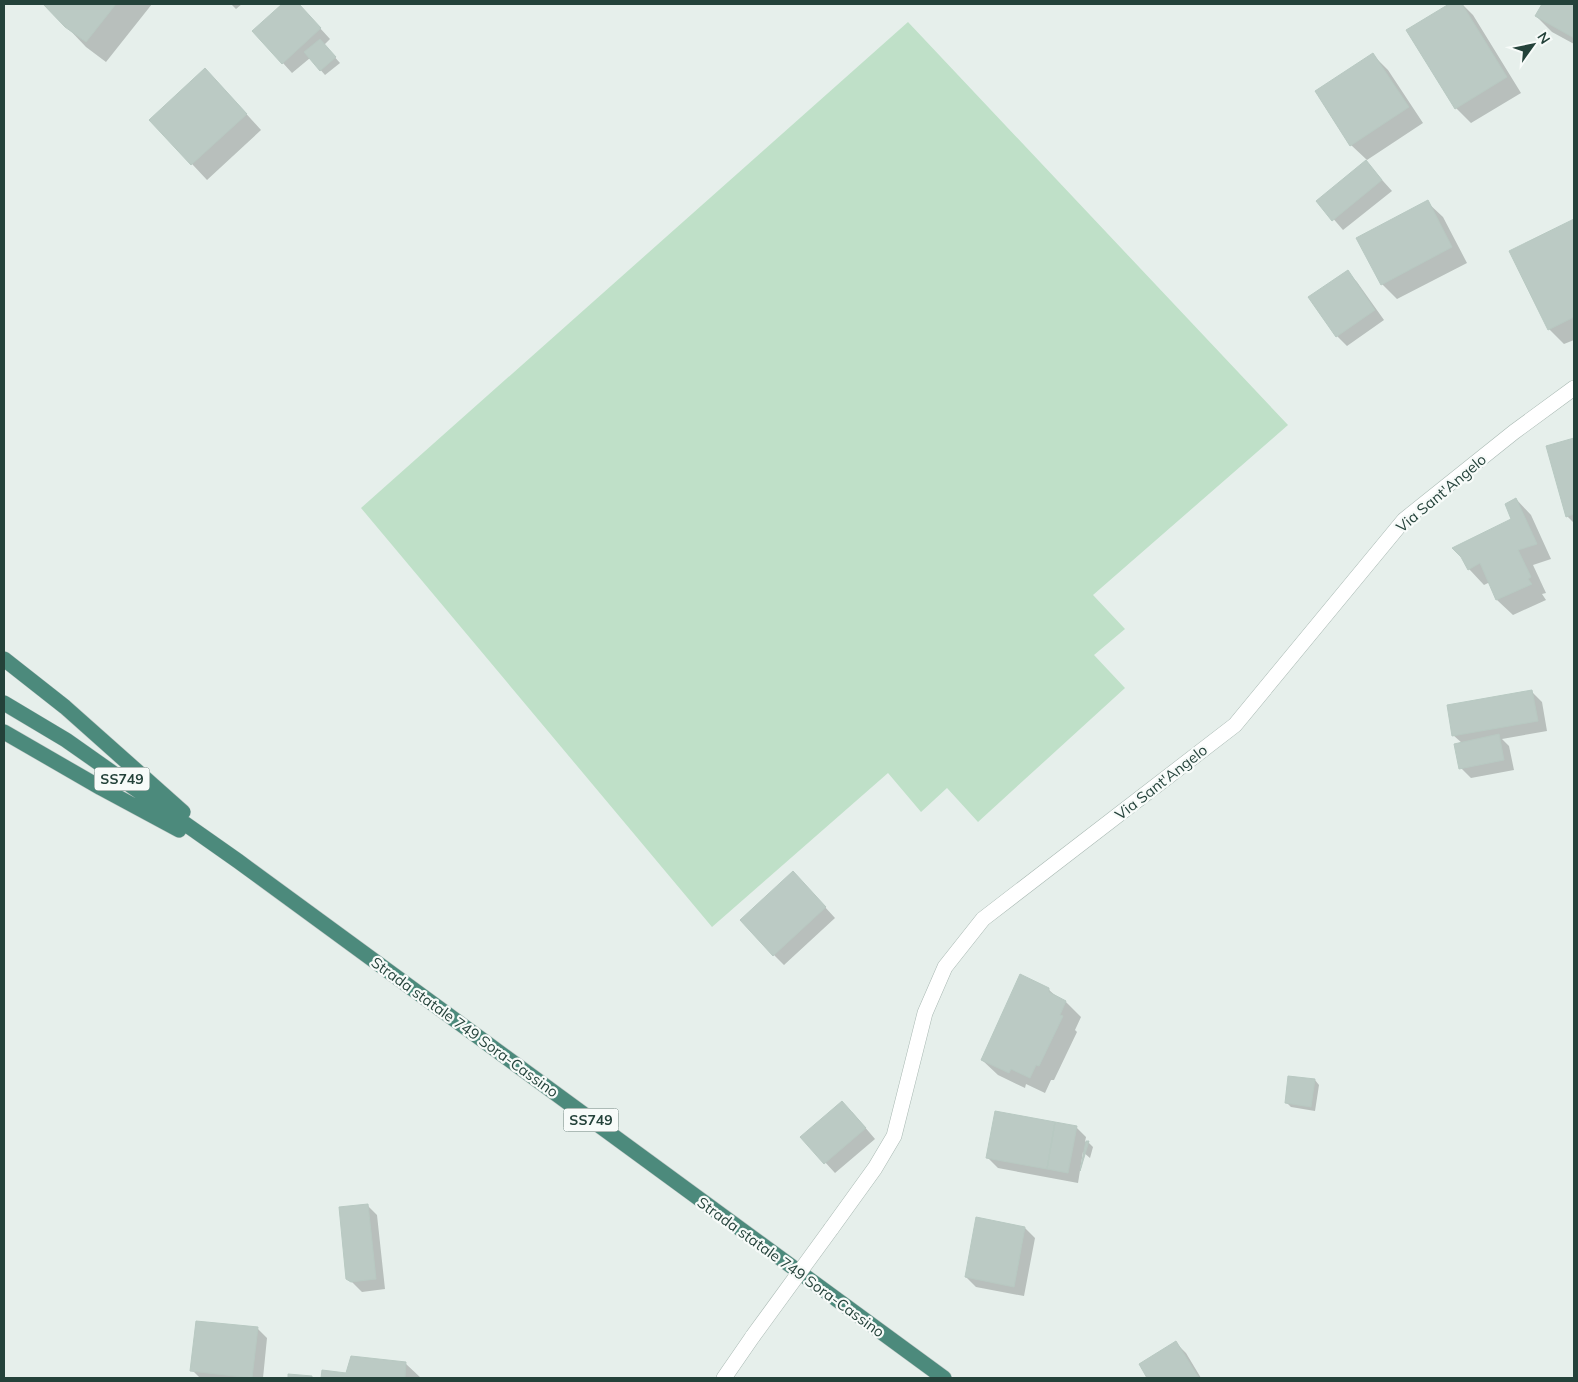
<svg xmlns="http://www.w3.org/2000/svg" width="1578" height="1382" font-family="Mulish,sans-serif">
	<rect width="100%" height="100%" fill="#e6efeb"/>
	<!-- green -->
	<path fill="#bfe0c8" d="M 908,22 L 1288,425 L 1093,595 L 1125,629 L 1094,655 L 1125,688 L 978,822 L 947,788 L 921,812 L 888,773 L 712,927 L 361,508 Z"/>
	<!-- shadow -->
	<path fill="#0003" d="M 45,4 L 152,4 L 106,62 L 86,47 Z
		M 231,4 L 242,4 L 236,9 Z
		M 284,4 L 298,4 L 330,39 L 324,45 L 340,63 L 325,75 L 310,58 L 292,73 L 254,31 Z
		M 1452,4 L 1462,4 L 1473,15 L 1521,93 L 1471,123 L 1456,108 L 1408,30 Z
		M 1543,4 L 1574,4 L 1574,44 L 1552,32 L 1536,16 Z
		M 1373,55 L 1388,70 L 1423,123 L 1367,160 L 1351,145 Z
		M 220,85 L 261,130 L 207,180 L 151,120 Z
		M 1366,162 L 1392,191 L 1343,230 L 1318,201 Z
		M 1427,202 L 1443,217 L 1467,263 L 1397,299 L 1382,284 Z
		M 1574,220 L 1574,340 L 1564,344 L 1549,329 L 1511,251 Z
		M 1347,272 L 1357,282 L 1384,320 L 1347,346 L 1337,336 Z
		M 1574,439 L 1574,523 L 1567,516 L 1548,447 Z
		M 1516,499 L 1531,515 L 1551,559 L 1533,565 L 1546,593 L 1542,594 L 1546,600 L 1513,615 L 1497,600 L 1490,582 L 1484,585 L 1469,569 L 1463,558 L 1513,520 Z
		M 1532,692 L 1542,702 L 1547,731 L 1502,739 L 1509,746 L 1514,770 L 1471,778 L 1461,768 L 1462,743 L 1453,735 Z
		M 793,872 L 835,918 L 784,965 L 774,955 Z
		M 1048,989 L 1058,998 L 1066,1002 L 1081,1017 L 1075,1030 L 1077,1032 L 1054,1080 L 1051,1080 L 1045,1093 L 1026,1084 L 1025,1088 L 998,1075 L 982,1060 Z
		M 1315,1080 L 1319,1085 L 1315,1111 L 1291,1107 L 1286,1102 Z
		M 852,1112 L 875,1139 L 835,1173 L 802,1137 Z
		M 1076,1127 L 1086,1137 L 1085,1142 L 1088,1142 L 1093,1147 L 1090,1158 L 1083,1152 L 1078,1183 L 998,1168 L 988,1158 Z
		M 367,1205 L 377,1215 L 385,1289 L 362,1292 L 348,1278 Z
		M 1025,1228 L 1035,1238 L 1024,1296 L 976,1287 L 966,1277 Z
		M 257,1328 L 267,1338 L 263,1378 L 200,1378 L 192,1370 Z
		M 1176,1343 L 1186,1353 L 1201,1378 L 1149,1378 L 1140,1365 Z
		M 352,1358 L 406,1364 L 421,1378 L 323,1378 L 323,1371 L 347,1374 Z"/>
	<!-- building -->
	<path fill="#bbcac4" stroke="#b8c9c2" d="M 43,4 L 116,4 L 86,42 L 65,27 Z
		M 282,4 L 299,4 L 321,28 L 282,64 L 252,31 Z
		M 1449,4 L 1462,4 L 1507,77 L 1455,109 L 1406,30 Z
		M 1542,4 L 1574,4 L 1574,38 L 1535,16 Z
		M 320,39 L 336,57 L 320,71 L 304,52 Z
		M 1373,53 L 1409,107 L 1350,146 L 1315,91 Z
		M 205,68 L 247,114 L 191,165 L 149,120 Z
		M 1366,160 L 1382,180 L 1332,221 L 1316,201 Z
		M 1428,200 L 1452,247 L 1381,285 L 1356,238 Z
		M 1574,219 L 1574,317 L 1548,330 L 1509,251 Z
		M 1348,270 L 1375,310 L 1336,337 L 1308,297 Z
		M 1574,438 L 1574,514 L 1566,517 L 1546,446 Z
		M 1516,498 L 1537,544 L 1518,550 L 1531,577 L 1528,579 L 1532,584 L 1496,600 L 1480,563 L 1468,570 L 1461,557 L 1452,548 L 1511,519 L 1505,504 Z
		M 1532,690 L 1538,721 L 1452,736 L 1447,705 Z
		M 1499,734 L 1504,760 L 1459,769 L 1454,744 Z
		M 793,871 L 826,907 L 773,956 L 740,920 Z
		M 1020,974 L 1049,988 L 1049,992 L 1066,1001 L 1060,1015 L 1063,1016 L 1039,1066 L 1036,1065 L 1030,1078 L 1011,1069 L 1009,1073 L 981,1060 Z
		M 1288,1076 L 1315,1079 L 1311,1107 L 1285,1103 Z
		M 842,1101 L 866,1128 L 824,1164 L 800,1137 Z
		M 995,1111 L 1055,1122 L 1047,1169 L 986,1158 Z
		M 1055,1122 L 1077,1126 L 1068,1173 L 1047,1169 Z
		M 1086,1141 L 1089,1141 L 1080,1171 Z
		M 368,1204 L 376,1279 L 351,1282 L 346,1279 L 339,1207 Z
		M 976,1217 L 1025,1227 L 1014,1287 L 965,1277 Z
		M 196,1321 L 258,1327 L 252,1378 L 190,1371 Z
		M 1176,1341 L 1199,1378 L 1147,1378 L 1139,1364 Z
		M 351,1356 L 406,1362 L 405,1378 L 321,1378 L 322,1370 L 346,1373 Z
		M 288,1374 L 312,1376 L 312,1378 L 288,1378 Z"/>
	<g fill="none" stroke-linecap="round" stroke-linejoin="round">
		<!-- minor casing -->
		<g stroke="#a8b8b2" stroke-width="16">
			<path id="minor" d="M 831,1229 L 875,1168 L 894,1136 L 925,1013 L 945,967 L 983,919 L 1235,725 L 1404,520 L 1514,432 L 1574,388
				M 724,1378 L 753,1336"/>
		</g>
		<!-- trunk casing -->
		<g stroke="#c2cac8" stroke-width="16">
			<path id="trunk" d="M 4,659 L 65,707 L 183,812
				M 4,703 L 66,740 L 238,861 L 944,1378
				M 4,732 L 101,788 L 179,830"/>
		</g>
		<!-- minor -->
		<use href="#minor" stroke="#fff" stroke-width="15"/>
		<!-- trunk -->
		<use href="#trunk" stroke="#4c8a7c" stroke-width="15"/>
		<!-- minor-bridge casing -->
		<g stroke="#a8b8b2" stroke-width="16" stroke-linecap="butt">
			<path id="minor-bridge" d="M 753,1336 L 831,1229"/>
		</g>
		<!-- minor-bridge -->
		<use href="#minor-bridge" stroke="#fff" stroke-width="15"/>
	</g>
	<g text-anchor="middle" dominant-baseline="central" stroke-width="4.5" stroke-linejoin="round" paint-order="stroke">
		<!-- shield labels -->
		<g fill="#f7fbf9" stroke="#637a73" stroke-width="1">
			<rect x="94.5" y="767.5" width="55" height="23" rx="4"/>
			<rect x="563.5" y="1108.5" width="55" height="23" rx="4"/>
		</g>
		<g font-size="14" font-weight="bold" fill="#24423a">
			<text x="122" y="779">SS749</text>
			<text x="591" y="1120">SS749</text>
		</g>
		<!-- street labels -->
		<g font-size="15" fill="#24423a" stroke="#f7fbf9">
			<text transform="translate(1441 493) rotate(-40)">Via Sant'Angelo</text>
			<text transform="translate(1161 782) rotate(-38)">Via Sant'Angelo</text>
			<text transform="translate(465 1027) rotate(36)">Strada statale 749 Sora-Cassino</text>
			<text transform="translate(791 1267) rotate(36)">Strada statale 749 Sora-Cassino</text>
		</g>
	</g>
	<!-- border -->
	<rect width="1578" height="1382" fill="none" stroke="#24423a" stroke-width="10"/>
	<!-- north arrow -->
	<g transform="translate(1533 45) rotate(57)" stroke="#f7fbf9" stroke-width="4" paint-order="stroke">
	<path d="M0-4L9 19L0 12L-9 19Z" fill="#24423a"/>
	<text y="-8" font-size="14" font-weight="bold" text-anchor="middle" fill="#24423a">N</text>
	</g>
</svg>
